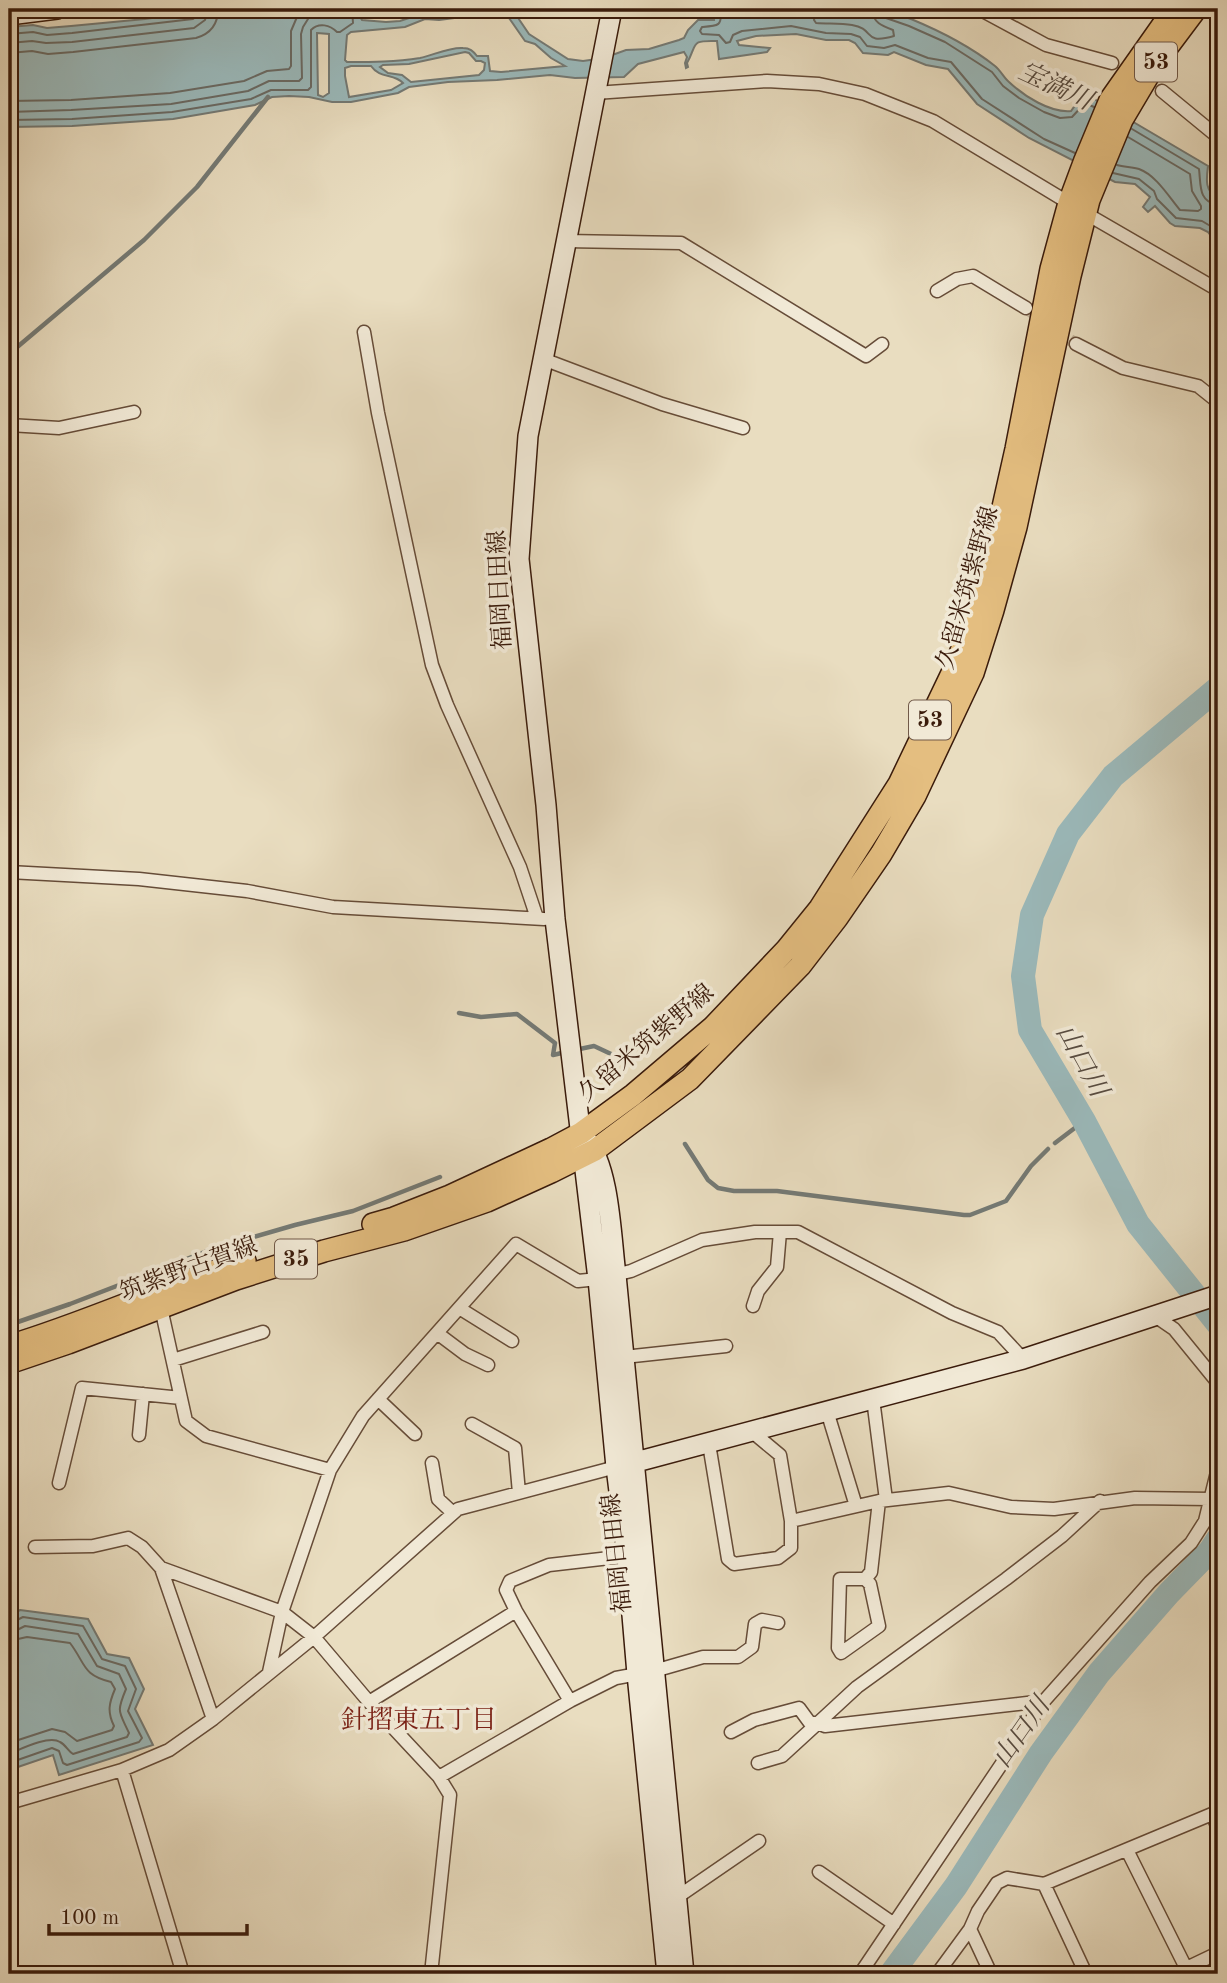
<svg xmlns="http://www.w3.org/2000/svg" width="1227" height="1983" font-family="'Old Standard TT','Noto Serif JP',serif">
	<rect width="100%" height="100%" fill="#e9ddc0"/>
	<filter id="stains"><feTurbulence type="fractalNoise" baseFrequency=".00286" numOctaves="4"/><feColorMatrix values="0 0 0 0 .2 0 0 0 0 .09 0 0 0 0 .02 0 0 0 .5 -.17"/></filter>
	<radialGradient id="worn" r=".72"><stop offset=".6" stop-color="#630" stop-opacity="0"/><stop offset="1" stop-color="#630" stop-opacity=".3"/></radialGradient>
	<!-- water -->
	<path fill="#9bbabc" stroke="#747a75" stroke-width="2" fill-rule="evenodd" d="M 215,9 L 317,9 L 317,12 L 328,12 L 329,9 L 361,9 L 358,13 L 362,20 L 386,22 L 400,21 L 421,14 L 439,15 L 486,9 L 470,16 L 439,20 L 425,19 L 405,27 L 351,32 L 347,35 L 345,60 L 347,62 C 372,62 395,62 420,58 C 434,55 449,47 463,48 C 470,48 473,51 477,56 L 488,56 L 490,71 L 501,72 L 565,66 L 551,58 L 535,44 L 525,41 L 509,18 L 496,9 L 512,9 L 529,34 L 568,59 L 583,61 L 604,58 L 626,50 L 649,49 L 679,40 L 684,38 L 688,30 L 698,20 L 714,20 L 713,9 C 729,9 745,8 760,9 C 776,10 791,18 805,9 C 842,9 876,5 911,19 C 940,31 971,47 995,66 C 1001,71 1004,78 1009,82 C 1024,96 1050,113 1071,111 L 1084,93 L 1208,166 C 1206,181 1205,190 1218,200 L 1218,244 L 1208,232 L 1200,228 L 1175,226 L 1170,223 L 1155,206 L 1148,212 L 1143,207 L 1150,197 L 1135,184 L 1115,182 L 1029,138 L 977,104 L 948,69 L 926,65 L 894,52 L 888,55 L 863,53 L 855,43 L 849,40 L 826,40 L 796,34 L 756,36 L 737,41 L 739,45 L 770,48 L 767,52 L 719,59 L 717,41 C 689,40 698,44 687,63 L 688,67 L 686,68 L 685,63 L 687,57 L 684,52 L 638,64 L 624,77 L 575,78 L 550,75 L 497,80 L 448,82 L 409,87 L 398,93 L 351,102 L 332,102 L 309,97 L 289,96 L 272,97 L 255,105 L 173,119 L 72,126 L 9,127 L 9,27 L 33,25 L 47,28 L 71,26 L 145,19 ZM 317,33 L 329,34 L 329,93 L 323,97 L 318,95 ZM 465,52 L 469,53 L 476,61 L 481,61 L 485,63 L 484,70 L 479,75 L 411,82 L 402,75 L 388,73 L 380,67 L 383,65 L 409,64 ZM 351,66 L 371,66 C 380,79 394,73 403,83 L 391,90 L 349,97 L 345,76 L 345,68 Z
		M 20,1610 L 88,1619 L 107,1654 L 129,1658 L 144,1689 L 135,1709 L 153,1745 L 59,1775 L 53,1755 L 9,1770 L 9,1613 L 13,1615 Z"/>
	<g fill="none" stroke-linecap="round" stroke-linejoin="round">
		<!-- shore -->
		<path stroke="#6a6a64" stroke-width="2" d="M 720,9 C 723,26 718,26 702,27 L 700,31 L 702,34 L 719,35 L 726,43 L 730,42 L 733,35 L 742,31 L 791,26 L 826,33 L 851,34 L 860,37 L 867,46 L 884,48 L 895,45 L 928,58 L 951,62 L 982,99 L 1044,139 L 1075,153
			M 816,9 L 814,20 L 816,23 C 828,24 840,23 852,25 C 876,29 862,45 894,36 L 893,30 C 882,26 873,23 872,9
			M 881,9 L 882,14 L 886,18 L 909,26 L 945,42 L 992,72 L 1003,86 L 1019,98 L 1044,112 L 1060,118 L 1072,117 L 1085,103 L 1094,107
			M 9,34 L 33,32 L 47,35 L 72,33 L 193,19 L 198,15 L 199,9
			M 9,43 L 32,41 L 46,43 L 72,42 L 194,28 L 205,20 L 208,9
			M 9,53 L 32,51 L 48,54 L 73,52 L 196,38 C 210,34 218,24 218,9
			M 9,101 L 71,100 L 170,93 L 244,81 L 267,71 L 289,69 L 291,66 L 291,31 L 297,17 L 296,9
			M 9,112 L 71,110 L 171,104 L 248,91 L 269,81 L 299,81 L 302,78 L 301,34 L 303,27 L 308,19 L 307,9
			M 9,120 L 72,119 L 172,112 L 251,99 L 271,90 L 308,90 L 311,87 L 311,30 C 319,22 330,25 337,32 L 340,32 L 353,23 L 352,9
			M 1132,129 L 1199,169 C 1201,185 1198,202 1218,205
			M 1117,165 C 1124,167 1132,167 1139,169 C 1156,175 1169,197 1180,210 L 1198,211 L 1201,209 L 1201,206 L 1192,191 L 1190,174 L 1128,137
			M 1113,173 L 1139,179 L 1154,191 L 1157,199 L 1176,218 L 1202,221 L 1212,227 L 1218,233
			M 9,1621 L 15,1621 L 23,1617 L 83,1626 L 102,1659 L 125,1666 L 136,1689 L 128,1711 L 142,1738 L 139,1742 L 67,1765 L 63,1763 L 59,1751 L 52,1748 L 9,1763
			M 9,1630 L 17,1630 L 25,1626 L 78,1634 L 97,1666 L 119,1674 L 126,1689 C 116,1713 119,1711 129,1733 L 127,1737 L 73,1754 C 68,1751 66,1745 60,1742 C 49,1735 21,1749 9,1754
			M 9,1641 L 27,1637 L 70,1643 C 86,1664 82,1675 111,1682 L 115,1689 C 109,1703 107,1712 114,1726 L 112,1730 L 77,1741 L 65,1732 L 52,1729 L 9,1743"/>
		<!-- stream -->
		<path stroke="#747a75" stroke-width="4.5" d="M 9,354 L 144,240 L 197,187 L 268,97
			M 459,1013 L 481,1017 L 517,1014 L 555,1043 L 553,1055 L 566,1052
			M 575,1050 L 594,1046 L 626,1061
			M 1055,1143 L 1084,1121
			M 685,1144 L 708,1180 L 718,1188 L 734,1191 L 777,1191 L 964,1215 L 970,1215 L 1006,1201 L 1031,1166 L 1048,1149
			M 9,1325 L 70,1304 L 215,1248 L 295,1225 L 353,1211 L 440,1177"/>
		<!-- river -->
		<path stroke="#9bbabc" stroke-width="24" d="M 1218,688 L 1113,776 L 1068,834 L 1032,915 L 1023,976 L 1030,1030 L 1084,1121 L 1138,1224 L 1218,1324
			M 891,1974 L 956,1886 L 1041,1753 L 1099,1673 L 1169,1593 L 1210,1551 L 1218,1539"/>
		<!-- street-tunnel -->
		<path stroke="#c6b69c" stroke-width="12" stroke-dasharray="12 6" stroke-linecap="butt" d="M 1026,308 L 1076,344"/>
		<!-- street casing -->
		<g stroke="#664c38" stroke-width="15">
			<path id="street" d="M 979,9 L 1046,45 L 1112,63
				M 1162,91 L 1218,137
				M 595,93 L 767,81 L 819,84 L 865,94 L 933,121 L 1069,203
				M 1085,213 L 1218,290
				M 565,241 L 681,243 L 866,356 L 882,344
				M 937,291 L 957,279 L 973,276 L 1026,308
				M 364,332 L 378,413 L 432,665 L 447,705 L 520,867 L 537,918
				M 1076,344 L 1123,368 L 1198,386 L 1218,402
				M 543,359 L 662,404 L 743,428
				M 9,425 L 59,428 L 134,412
				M 9,872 L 139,879 L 247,891 L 333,907 L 544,919
				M 753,1306 L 758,1291 L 777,1267 L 780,1232
				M 161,1308 L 186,1421 L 206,1436 L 330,1470
				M 459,1308 L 512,1341
				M 1155,1316 L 1174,1329 L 1218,1383
				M 437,1333 L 465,1354 L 488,1365
				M 624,1357 L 726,1346
				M 173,1360 L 263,1332
				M 378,1399 L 415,1434
				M 873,1399 L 886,1500
				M 827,1411 L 856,1506
				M 472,1424 L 515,1448 L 519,1493
				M 751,1431 L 780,1455 L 791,1521 L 879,1501 L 949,1493 L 1011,1507 L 1054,1509 L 1135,1498 L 1210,1499
				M 139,1435 L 143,1394
				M 709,1444 L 728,1559 L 734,1564 L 778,1558 L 791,1548 L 791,1521
				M 432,1463 L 438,1499 L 453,1513
				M 59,1483 L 82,1388 L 181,1398
				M 35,1547 L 93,1546 L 128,1538 L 142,1547 L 161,1568 L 282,1612 L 314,1637 L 369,1702 L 439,1777 L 450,1795 L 431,1974
				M 161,1568 L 213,1719
				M 840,1579 L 865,1579 L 870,1584 L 879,1626 L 841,1653 L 838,1648 Z
				M 865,1579 L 871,1572 L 879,1501
				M 269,1672 L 282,1612 L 330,1470 L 363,1416 L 516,1244 L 578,1281 L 598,1279 L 631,1271 L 702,1240 L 755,1232 L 798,1232 L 952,1313 L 998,1332 L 1023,1359
				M 570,1701 L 516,1611 L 506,1590 L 510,1581 L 549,1565 L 627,1556
				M 1044,1701 L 825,1726 L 818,1723 L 857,1687 L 1006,1579 L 1062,1536 L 1100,1501
				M 369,1702 L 516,1611
				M 731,1732 L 754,1720 L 799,1708 L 810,1723 L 818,1723
				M 758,1763 L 782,1756 L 818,1723
				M 122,1770 L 183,1974
				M 439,1777 L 570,1701 L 616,1678 L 654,1671 L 703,1657 L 738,1657 L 752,1647 L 755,1624 L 762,1620 L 778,1623
				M 9,1803 L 122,1770 L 169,1750 L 213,1719 L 314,1637 L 458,1509 L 616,1467
				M 1127,1850 L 1189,1974
				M 819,1872 L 894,1924
				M 1044,1884 L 1086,1974
				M 671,1899 L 676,1898 L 759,1841
				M 970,1929 L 991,1974
				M 860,1974 L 1044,1701 L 1150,1582 L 1191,1543 L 1205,1521 L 1218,1468
				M 937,1974 L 970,1929 L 978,1911 L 997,1883 L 1007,1878 L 1044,1884 L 1212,1814 L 1218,1828
				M 1174,1974 L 1218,1953"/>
		</g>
		<!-- secondary casing -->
		<g stroke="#3a1b0b" stroke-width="22">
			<path id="secondary" d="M 612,9 L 528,436 L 519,559 L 546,805 L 555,919 L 598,1279 L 616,1467 L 627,1556 L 637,1674 L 667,1974
				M 9,15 L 57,9
				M 586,1139 C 610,1168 611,1237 616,1275 L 684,1974
				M 621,1466 L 1023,1359 L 1218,1295"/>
		</g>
		<!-- primary casing -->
		<g stroke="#3a1b0b" stroke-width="24">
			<path id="primary" d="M 373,1224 L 394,1218 L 450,1196 L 551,1149 L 581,1133 L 633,1095 L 713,1027 L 786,950 L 820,908 L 899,784 L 955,667 L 977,609 L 999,525 L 1016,449 L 1051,269 L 1069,203 L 1085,160 L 1110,100 L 1174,9
				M 9,1346 C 89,1322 165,1286 245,1261
				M 9,1363 L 68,1343 L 236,1279 L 324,1251 L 404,1230 L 487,1201 L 551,1172 L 595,1150 L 690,1079 L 800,966 L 837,918 L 881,854 L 915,796 L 973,673 L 993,610 L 1016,527 L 1070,276 L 1089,200 L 1122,120 L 1157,61 L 1196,9"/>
		</g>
		<!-- street -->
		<use href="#street" stroke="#f1e9d6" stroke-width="12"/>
		<!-- secondary -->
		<use href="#secondary" stroke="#f1e9d6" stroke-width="19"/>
		<!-- primary -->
		<use href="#primary" stroke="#e4be80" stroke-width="21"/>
	</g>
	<g text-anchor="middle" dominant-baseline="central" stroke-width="7" stroke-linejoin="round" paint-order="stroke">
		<!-- shield labels -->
		<g fill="#f1e9d6" stroke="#715948" stroke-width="2">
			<rect x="1135" y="42.5" width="42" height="39" rx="5"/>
			<rect x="909" y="700.5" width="42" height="39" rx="5"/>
			<rect x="275" y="1239.5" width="42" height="39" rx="5"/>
		</g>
		<g font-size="23" font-weight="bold" fill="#3a1b0b">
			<text x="1156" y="62">53</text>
			<text x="930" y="720">53</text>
			<text x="296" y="1259">35</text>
		</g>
		<!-- street labels -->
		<g font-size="24" fill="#3a1b0b" stroke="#f1e9d6">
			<text transform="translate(969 588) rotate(-74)">久留米筑紫野線</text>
			<text transform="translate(501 590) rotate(-93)">福岡日田線</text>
			<text transform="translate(647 1044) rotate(-40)">久留米筑紫野線</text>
			<text transform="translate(189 1270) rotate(-20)">筑紫野古賀線</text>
			<text transform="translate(618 1553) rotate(-96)">福岡日田線</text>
		</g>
		<!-- water labels -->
		<g font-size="26" font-style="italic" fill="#574b40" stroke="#f1e9d6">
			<text transform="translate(1055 87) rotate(25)">宝満川</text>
			<text transform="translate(1081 1061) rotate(61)">山口川</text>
			<text transform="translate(1022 1733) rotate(-55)">山口川</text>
		</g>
		<!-- neighbourhood labels -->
		<g font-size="26" fill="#7a1f14" stroke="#f1e9d6">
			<text x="419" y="1721">針摺東五丁目</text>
		</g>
	</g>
	<!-- margin -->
	<rect width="1227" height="1983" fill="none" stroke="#e9ddc0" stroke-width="35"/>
	<rect x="10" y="10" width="1206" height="1962" fill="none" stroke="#3a1b0b" stroke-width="3.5"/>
	<rect x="18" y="18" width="1192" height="1948" fill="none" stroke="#3a1b0b" stroke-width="2"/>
	<!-- scale -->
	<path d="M49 1924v10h198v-10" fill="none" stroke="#3a1b0b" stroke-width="3.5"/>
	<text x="60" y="1924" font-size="21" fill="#3a1b0b" stroke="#f1e9d6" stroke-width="5" paint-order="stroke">100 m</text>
	<rect width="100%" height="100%" filter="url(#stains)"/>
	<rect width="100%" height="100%" fill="url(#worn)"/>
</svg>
